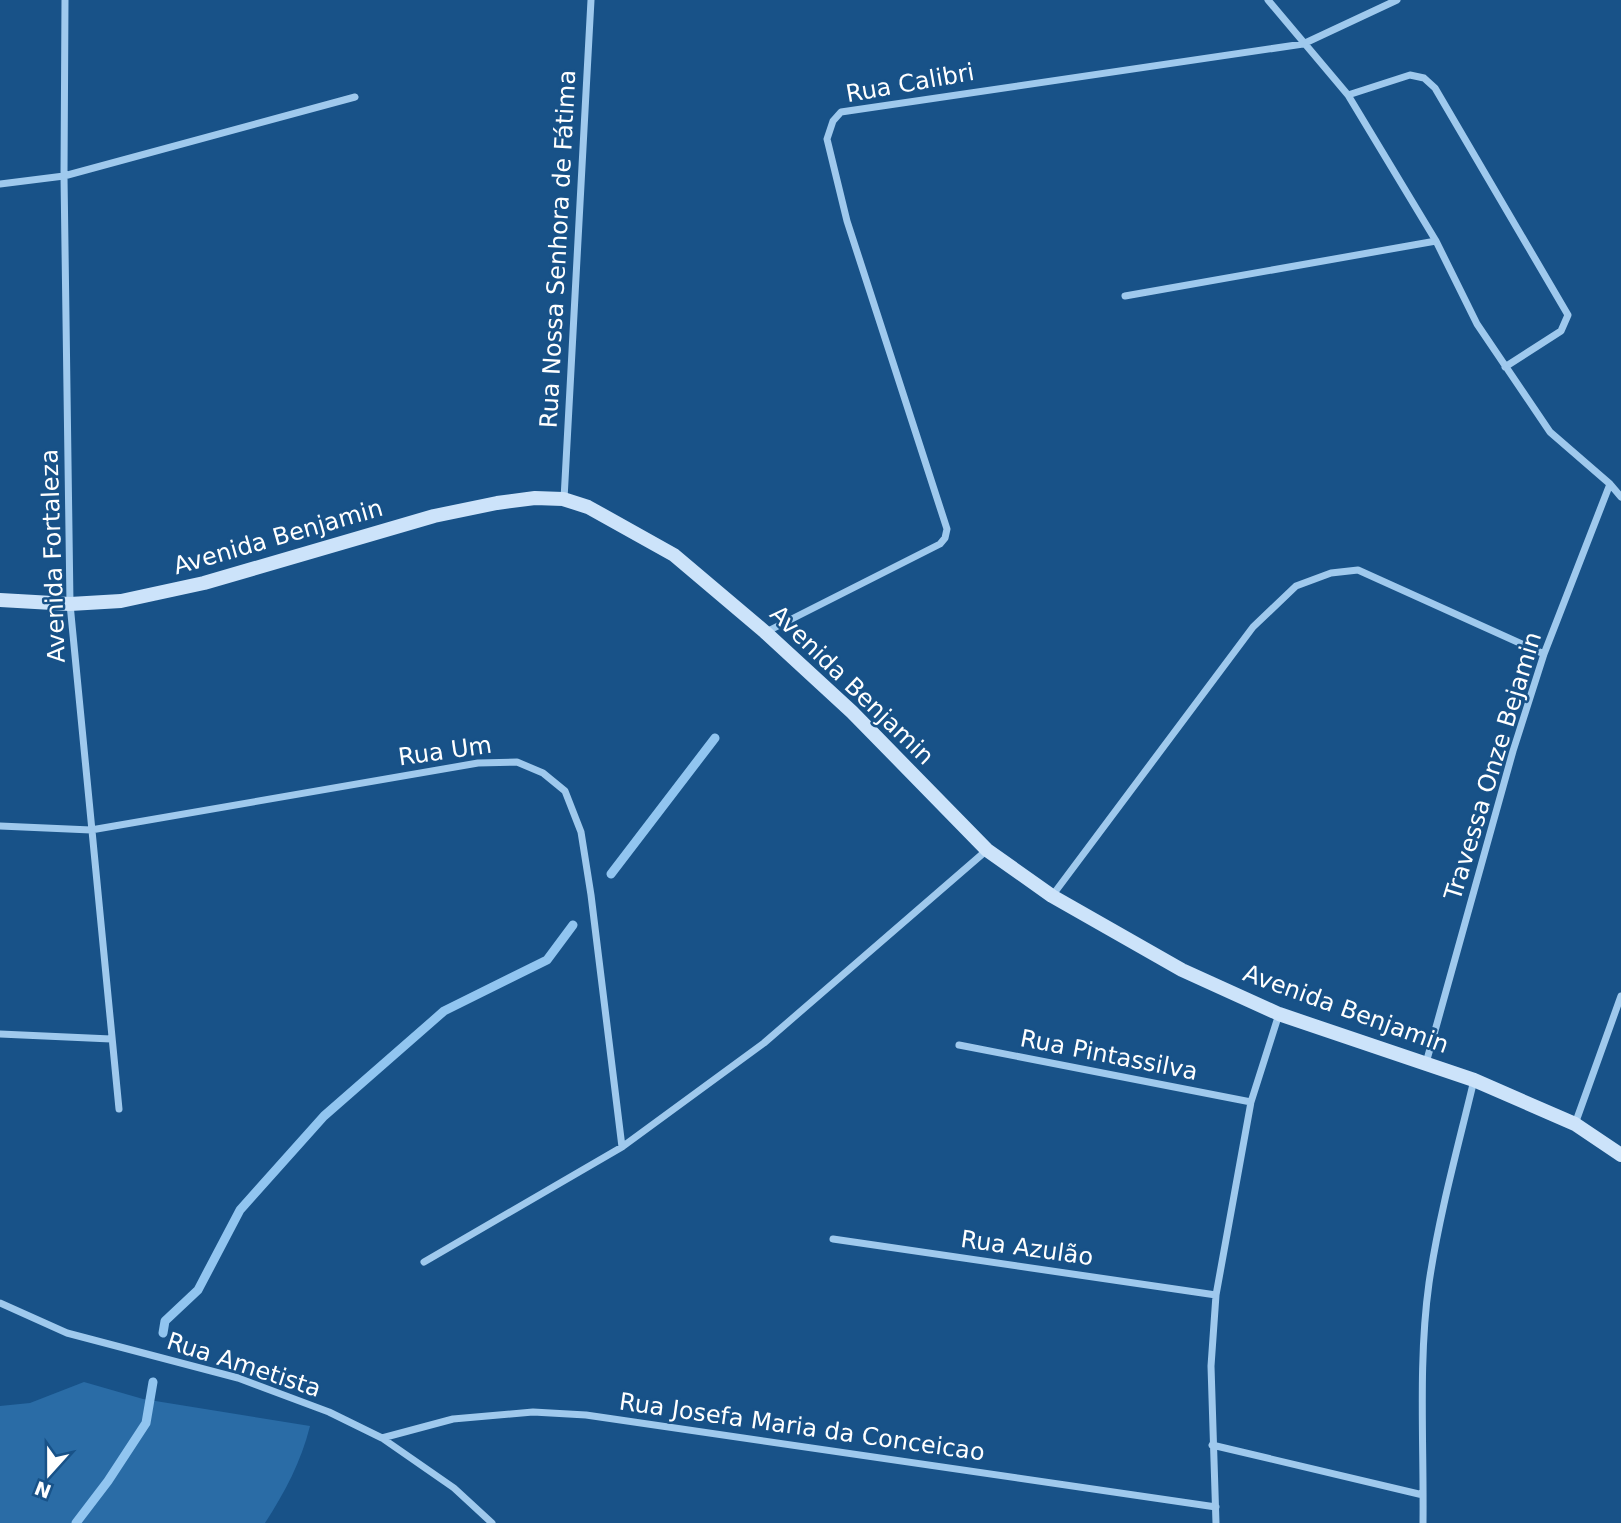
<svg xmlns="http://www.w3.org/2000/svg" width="1621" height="1523" font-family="'DejaVu Sans',sans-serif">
	<rect width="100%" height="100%" fill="#185288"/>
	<!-- green -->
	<path fill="#2a6ca6" d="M 84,1382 L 143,1399 L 310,1426 C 301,1462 285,1492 265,1523 L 0,1523 L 0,1406 L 30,1403 Z"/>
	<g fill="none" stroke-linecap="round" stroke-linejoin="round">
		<!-- stream -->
		<path stroke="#91c5f0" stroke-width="9" d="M 611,874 L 715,738
			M 163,1333 L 165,1321 L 198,1290 L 240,1210 L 324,1116 L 444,1011 L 547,960 L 573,925
			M 76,1523 L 108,1481 L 146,1423 L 153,1382"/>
		<!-- street -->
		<path stroke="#9fc9ed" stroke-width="7" d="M 65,0 L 64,176 L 70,604 L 119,1109
			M 1268,0 L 1348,95 L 1436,241 L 1477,324 L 1550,432 L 1610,484 L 1621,497
			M 1348,95 L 1410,75 L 1424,78 L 1435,88 L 1568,315 L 1561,331 L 1505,367
			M 0,184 L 64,176 L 355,97
			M 1125,296 L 1436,241
			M 564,499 L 591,0
			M 766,632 L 940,544 L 945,538 L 947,529 L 847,221 L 827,139 L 833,121 L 841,112 L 1303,44 L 1397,0
			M 0,826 L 91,830 L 478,763 L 517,762 L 543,773 L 565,791 L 581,832 L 591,895 L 622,1147
			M 1052,896 L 1253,627 L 1296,586 L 1331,573 L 1358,570 L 1544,654
			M 0,1034 L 111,1039
			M 959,1045 L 1251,1102
			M 1426,1063 L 1513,751 L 1544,654 L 1610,484
			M 1575,1124 L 1621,996
			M 833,1239 L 1216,1295
			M 424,1262 L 622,1147 L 764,1043 L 987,850
			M 0,1303 L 67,1333 L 238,1378 L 329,1412 L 382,1438 L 454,1488 L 492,1523
			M 382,1438 L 453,1419 L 533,1412 L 586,1415 L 1216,1507
			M 1212,1445 L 1423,1495
			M 1216,1523 L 1211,1366 L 1216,1295 L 1251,1102 L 1279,1014
			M 1423,1523 C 1424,1444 1418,1362 1429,1283 C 1439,1215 1458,1147 1474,1080"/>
		<!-- secondary -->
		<path stroke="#cce3fa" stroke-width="14" d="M 0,600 L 70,604 L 121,601 L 204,583 L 434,516 L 497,503 L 535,498 L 563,499 L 588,507 L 674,555 L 765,632 L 852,712 L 987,850 L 1052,896 L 1182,970 L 1279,1014 L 1474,1080 L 1575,1124 L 1621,1155"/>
	</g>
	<g text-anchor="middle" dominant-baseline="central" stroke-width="5" stroke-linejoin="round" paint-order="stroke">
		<!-- street labels -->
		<g font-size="24" fill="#fff" stroke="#185288">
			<text transform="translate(910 83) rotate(-10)">Rua Calibri</text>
			<text transform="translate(558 249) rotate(-87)">Rua Nossa Senhora de Fátima</text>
			<text transform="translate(278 537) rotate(-16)">Avenida Benjamin</text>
			<text transform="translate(53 556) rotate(-92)">Avenida Fortaleza</text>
			<text transform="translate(852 685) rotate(44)">Avenida Benjamin</text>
			<text transform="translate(445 751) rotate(-8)">Rua Um</text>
			<text transform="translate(1493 766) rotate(-73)">Travessa Onze Bejamin</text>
			<text transform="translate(1346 1009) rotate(20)">Avenida Benjamin</text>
			<text transform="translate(1109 1055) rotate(11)">Rua Pintassilva</text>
			<text transform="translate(1027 1248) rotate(8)">Rua Azulão</text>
			<text transform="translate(244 1365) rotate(18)">Rua Ametista</text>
			<text transform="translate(802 1427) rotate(8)">Rua Josefa Maria da Conceicao</text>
		</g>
	</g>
	<!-- north arrow -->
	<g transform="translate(49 1474) rotate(201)" stroke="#185288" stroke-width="5" paint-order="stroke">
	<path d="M0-5L12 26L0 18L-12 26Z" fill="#ffffff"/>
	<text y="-10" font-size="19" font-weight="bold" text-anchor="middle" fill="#ffffff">N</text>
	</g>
</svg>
